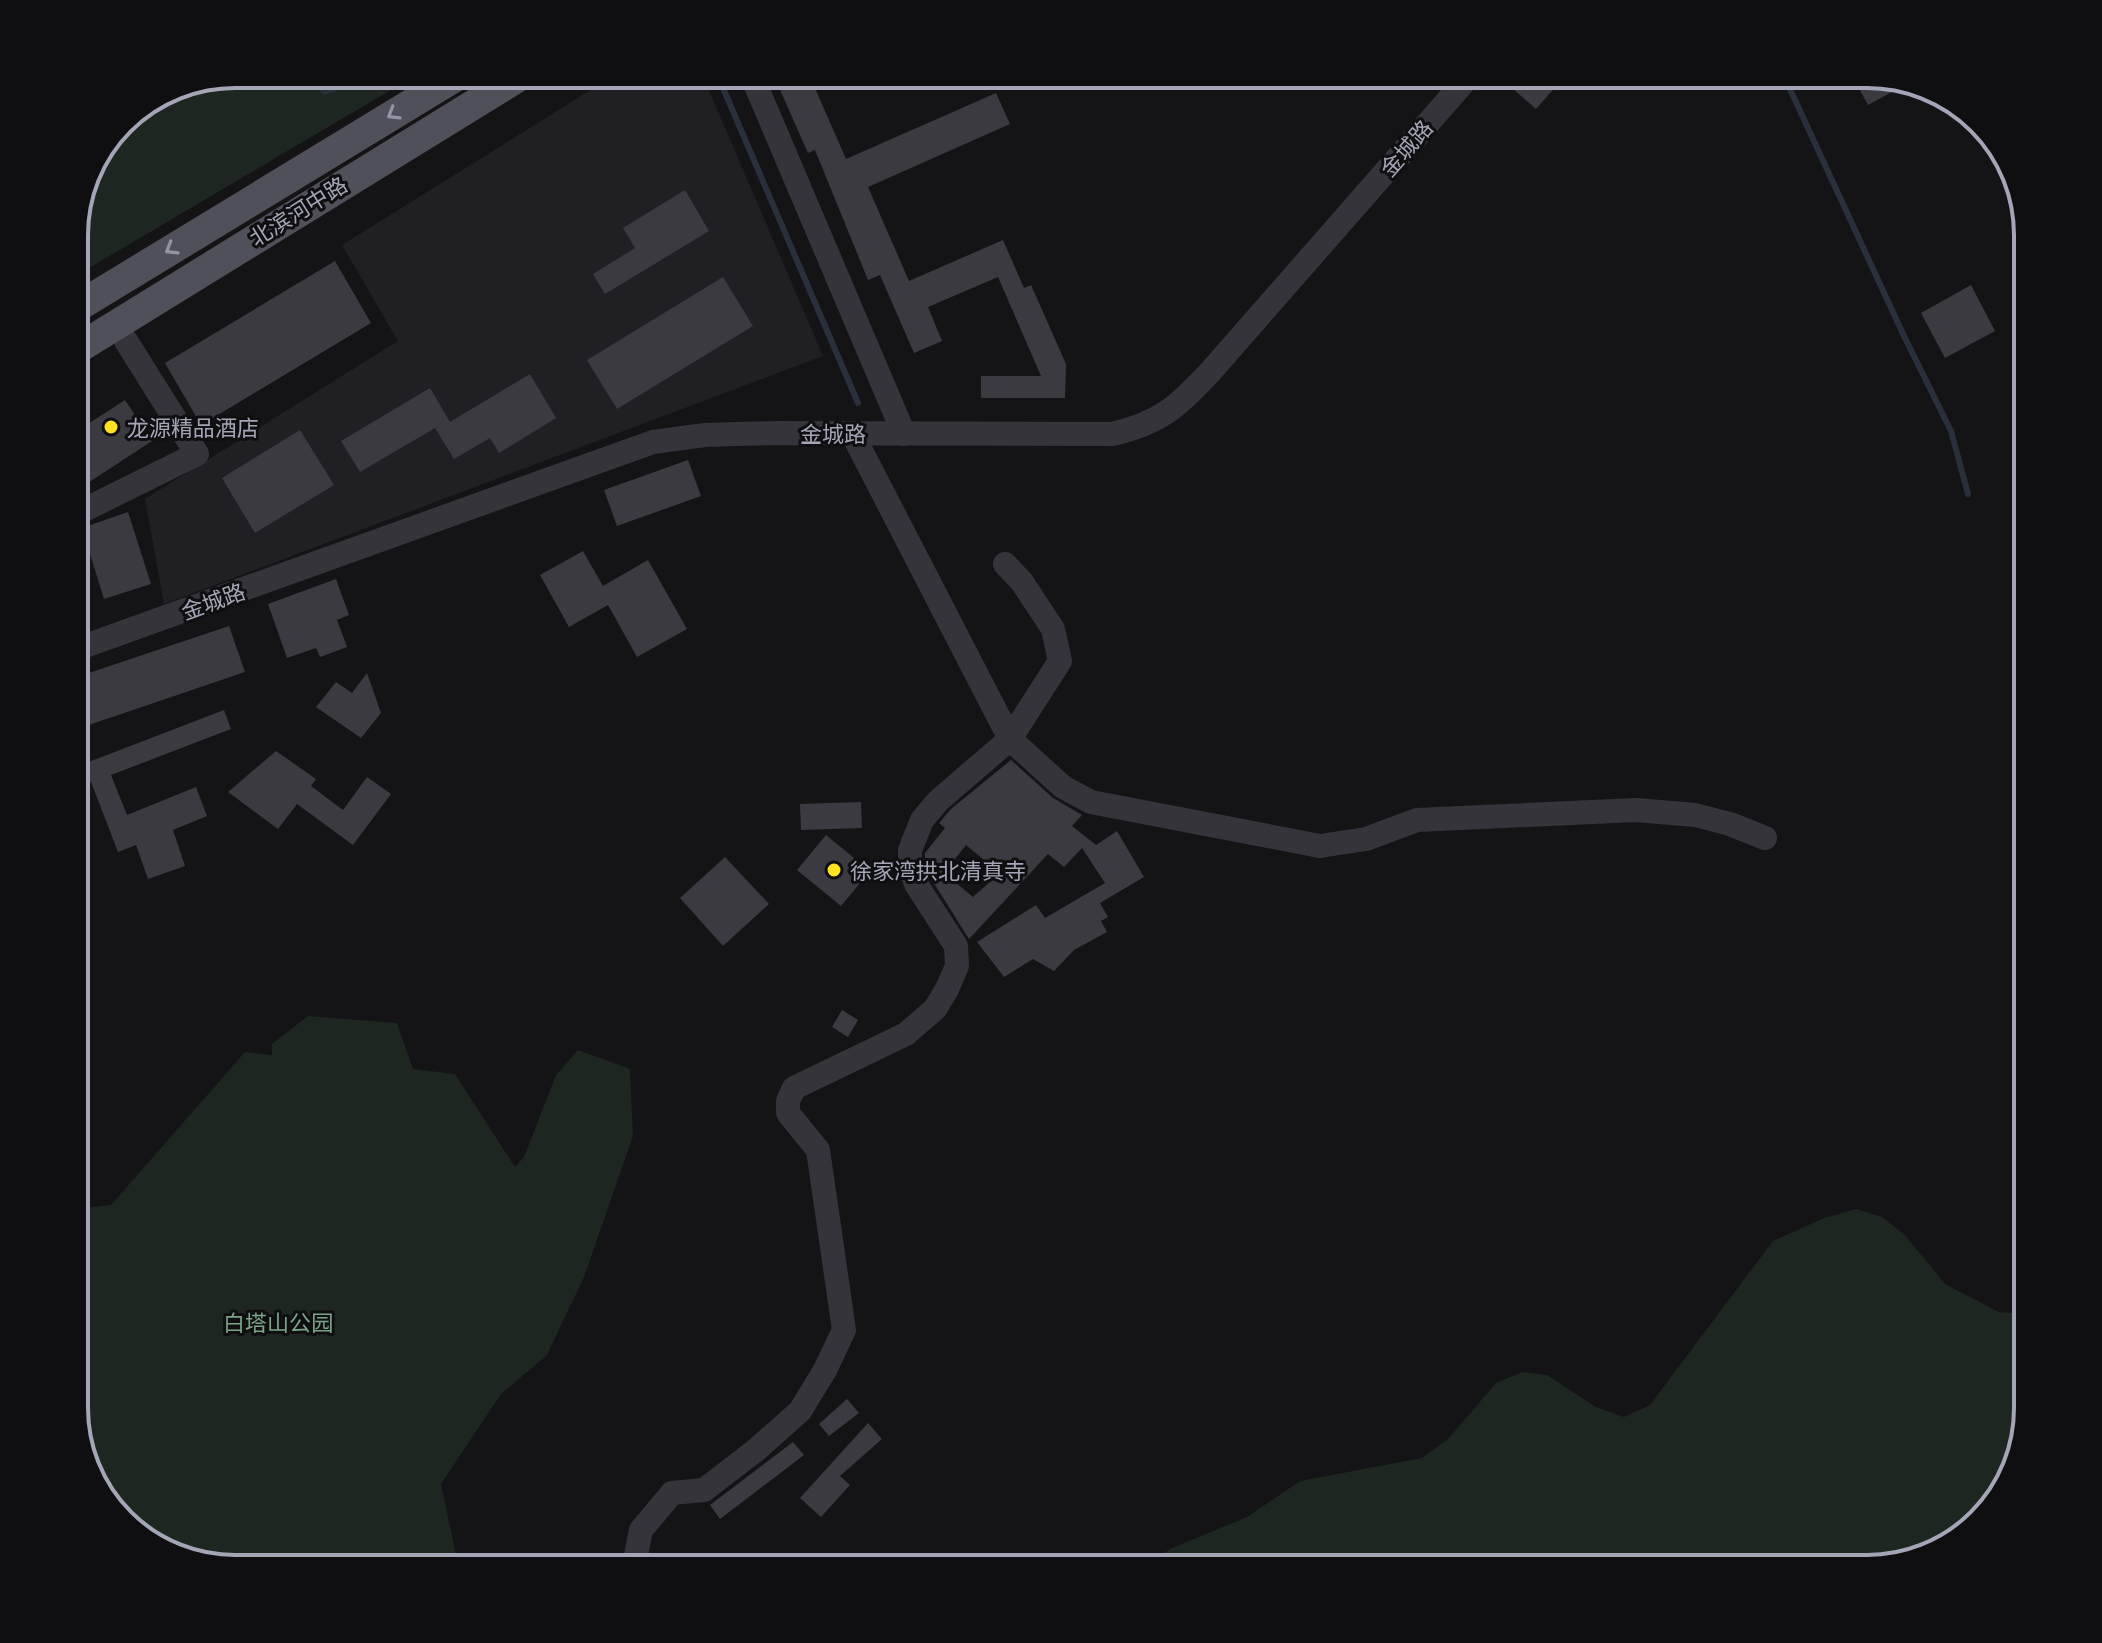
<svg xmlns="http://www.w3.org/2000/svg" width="2102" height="1643" font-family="Commissioner,'Noto Sans SC',sans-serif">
	<rect width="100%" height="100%" fill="#141416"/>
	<!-- built -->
	<path fill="#201f23" d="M 616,74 L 702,74 L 823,356 L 164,604 L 145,499 L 398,341 L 342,245 Z"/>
	<!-- green -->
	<path fill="#1d2620" d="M 235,74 L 418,74 L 74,277 L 74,224 L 91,163 L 128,114 L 174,86 Z
		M 308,1016 L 397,1023 L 413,1069 L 455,1074 L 515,1167 L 524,1157 L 556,1075 L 578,1050 L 630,1069 L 633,1136 L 584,1277 L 547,1355 L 501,1394 L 441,1484 L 459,1569 L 234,1569 L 137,1536 L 91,1480 L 74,1418 L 74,1209 L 111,1205 L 245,1052 L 272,1055 L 272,1044 Z
		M 1856,1209 L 1882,1217 L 1905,1235 L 1945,1284 L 1999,1312 L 2028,1314 L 2028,1409 L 1995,1506 L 1979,1519 L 1967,1514 L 1916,1558 L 1867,1569 L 1725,1569 L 1713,1564 L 1685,1566 L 1682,1569 L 1149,1569 L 1148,1566 L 1170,1549 L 1247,1517 L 1300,1481 L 1422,1458 L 1448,1439 L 1496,1383 L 1522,1372 L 1547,1375 L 1596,1407 L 1624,1417 L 1650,1405 L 1773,1241 L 1824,1218 Z"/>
	<!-- water -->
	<path fill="#292f3b" d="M 327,74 L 358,74 L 336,91 L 324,95 L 320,91 Z"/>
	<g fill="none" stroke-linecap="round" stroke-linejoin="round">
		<!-- stream -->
		<path stroke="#292f3b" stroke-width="6" d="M 717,74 L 858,403
			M 1783,74 L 1904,336 L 1951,431 L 1968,494"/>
	</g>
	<!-- building -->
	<path fill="#3b3a41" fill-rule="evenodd" d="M 773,74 L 841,74 L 814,86 L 846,159 L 996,93 L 1010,124 L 868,187 L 909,281 L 1003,240 L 1024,288 L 1031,285 L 1066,364 L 1065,398 L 981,398 L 981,376 L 1041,376 L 998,277 L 928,307 L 942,341 L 914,353 L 880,275 L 868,280 L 815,150 L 808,153 Z
		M 1526,74 L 1567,74 L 1536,109 L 1513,89 Z
		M 1851,74 L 1868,74 L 1903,86 L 1868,105 Z
		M 685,190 L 709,231 L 605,294 L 593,274 L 635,248 L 623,228 Z
		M 335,261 L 371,323 L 201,425 L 165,363 Z
		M 723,277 L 753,326 L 617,409 L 587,360 Z
		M 1971,285 L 1995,331 L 1945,358 L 1921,313 Z
		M 530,374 L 556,418 L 499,453 L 490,438 L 454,459 L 435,428 L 360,472 L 341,441 L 430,388 L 450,422 Z
		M 125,400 L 152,441 L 74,492 L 74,433 Z
		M 300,430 L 334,485 L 255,533 L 222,478 Z
		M 688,460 L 701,496 L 617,526 L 604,490 Z
		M 128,512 L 151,584 L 104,599 L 82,528 Z
		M 583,551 L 603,586 L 648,560 L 687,629 L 637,657 L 608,605 L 569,627 L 540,575 Z
		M 336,579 L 349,615 L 337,620 L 347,647 L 320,657 L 316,648 L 287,658 L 268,604 Z
		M 229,626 L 245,672 L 74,730 L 74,678 Z
		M 367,673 L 381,713 L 361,738 L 316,707 L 336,682 L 352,693 Z
		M 224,710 L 231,729 L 111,775 L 127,815 L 196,787 L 207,816 L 173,830 L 185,866 L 148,879 L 136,845 L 118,852 L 91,782 L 74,788 L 74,736 L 77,736 L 86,763 Z
		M 276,751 L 316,779 L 311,786 L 343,810 L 367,777 L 391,794 L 353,845 L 297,804 L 278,829 L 228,792 Z
		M 1011,760 L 1053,798 L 1082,815 L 1072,826 L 1096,845 L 1117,831 L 1144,877 L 1100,903 L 1108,917 L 1101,921 L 1107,932 L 1074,950 L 1054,971 L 1033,959 L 1004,977 L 977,942 L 1036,905 L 1045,918 L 1105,883 L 1082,848 L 1064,867 L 1048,854 L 969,939 L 930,877 L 925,864 L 925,853 L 945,828 L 939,823 L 951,809 ZM 966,845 L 1000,873 L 973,897 L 944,873 Z
		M 861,802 L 862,828 L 801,830 L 800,804 Z
		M 826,835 L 870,871 L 841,906 L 797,870 Z
		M 725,857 L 769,904 L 723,946 L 680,898 Z
		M 842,1010 L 858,1020 L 848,1037 L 832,1027 Z
		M 847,1399 L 859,1413 L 829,1436 L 819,1424 Z
		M 868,1423 L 882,1439 L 840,1476 L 850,1485 L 821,1517 L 800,1498 Z
		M 793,1442 L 804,1455 L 720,1519 L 710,1505 Z"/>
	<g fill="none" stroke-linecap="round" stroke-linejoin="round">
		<!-- minor -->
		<path stroke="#35343b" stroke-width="24" d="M 751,74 L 904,434
			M 852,433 L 1010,739 L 1063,787 L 1091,802 L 1320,846 L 1366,839 L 1417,820 L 1636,810 L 1695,815 L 1730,824 L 1765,838
			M 74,515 L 197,454 L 126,341
			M 74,650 L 653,442 L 705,435 L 776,433 L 1112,434 C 1161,423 1178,406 1211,371 L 1471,74
			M 636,1555 L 641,1530 L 672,1493 L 704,1490 L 756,1450 L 800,1411 L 825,1370 L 844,1330 L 818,1150 L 788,1113 L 788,1101 L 794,1088 L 906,1034 L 935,1009 L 947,989 L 957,966 L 956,946 L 916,884 L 910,867 L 910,850 L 922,820 L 938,801 L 1010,739 L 1060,661 L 1053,629 L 1022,582 L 1005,564"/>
		<!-- major -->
		<path stroke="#50505a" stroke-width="30" d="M 74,309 L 460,74
			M 74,351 L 523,74"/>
	</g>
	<!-- one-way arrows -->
	<defs><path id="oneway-chevron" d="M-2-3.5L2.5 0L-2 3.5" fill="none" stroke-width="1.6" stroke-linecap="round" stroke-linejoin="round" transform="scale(2)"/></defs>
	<g stroke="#9395a4">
		<use href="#oneway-chevron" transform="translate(393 114) rotate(149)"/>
		<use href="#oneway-chevron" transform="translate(171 249) rotate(149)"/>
	</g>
	<!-- markers -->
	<g fill="#ffe322" stroke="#0f0f11" stroke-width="3">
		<circle cx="111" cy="427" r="8"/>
		<circle cx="834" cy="870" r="8"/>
	</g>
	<g text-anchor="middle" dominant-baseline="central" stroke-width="6" stroke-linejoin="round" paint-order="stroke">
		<!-- street labels -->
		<g font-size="22" fill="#a4a6b7" stroke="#0f0f11">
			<text transform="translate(1406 148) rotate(-49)">金城路</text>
			<text transform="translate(298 211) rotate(-32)">北滨河中路</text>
			<text x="833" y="433">金城路</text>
			<text transform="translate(213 601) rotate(-20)">金城路</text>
		</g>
		<!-- poi labels -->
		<g font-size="22" fill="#a4a6b7" stroke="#0f0f11" text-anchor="start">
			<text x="127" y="427">龙源精品酒店</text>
			<text x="850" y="870">徐家湾拱北清真寺</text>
		</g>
		<!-- park labels -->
		<g font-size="22" fill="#79a485" stroke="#0f0f11">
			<text x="278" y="1322">白塔山公园</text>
		</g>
	</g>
	<!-- crop -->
	<path d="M0 0H2102V1643H0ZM235 88H1867A147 147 0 0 1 2014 235V1408A147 147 0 0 1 1867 1555H235A147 147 0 0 1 88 1408V235A147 147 0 0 1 235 88Z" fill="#0f0f11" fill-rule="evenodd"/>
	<path fill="none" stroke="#a4a6b7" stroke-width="4" d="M235 88H1867A147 147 0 0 1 2014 235V1408A147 147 0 0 1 1867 1555H235A147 147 0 0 1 88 1408V235A147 147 0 0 1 235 88Z"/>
</svg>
